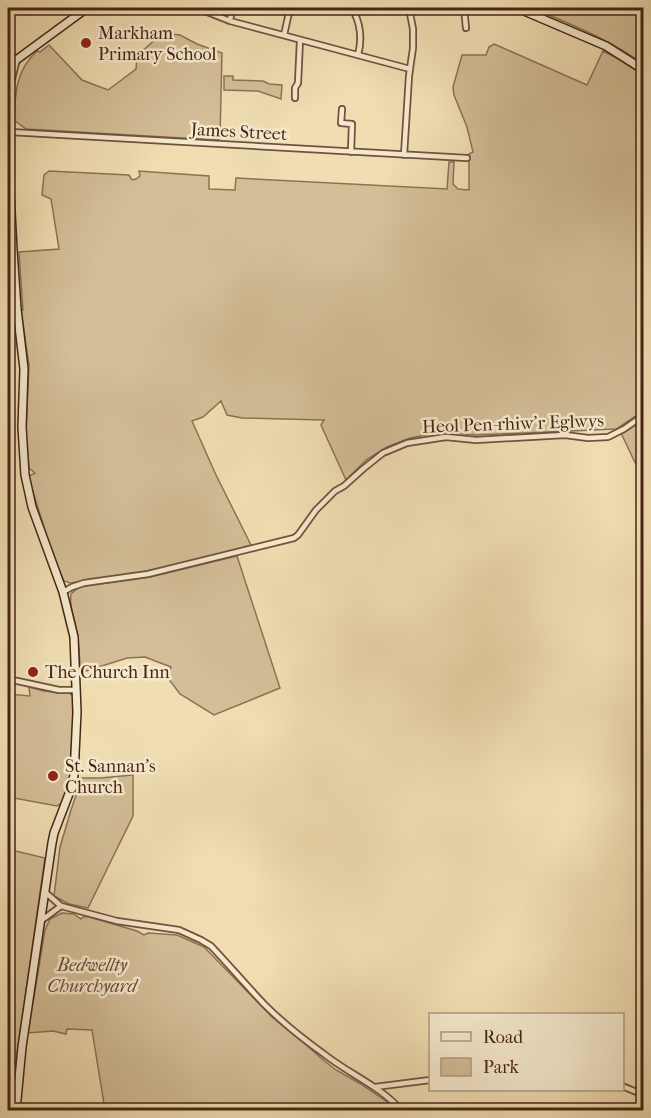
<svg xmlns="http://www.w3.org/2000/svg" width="651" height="1118" font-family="'IM FELL French Canon',serif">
	<rect width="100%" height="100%" fill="#f0ddb2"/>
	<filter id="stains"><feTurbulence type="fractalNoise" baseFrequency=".00333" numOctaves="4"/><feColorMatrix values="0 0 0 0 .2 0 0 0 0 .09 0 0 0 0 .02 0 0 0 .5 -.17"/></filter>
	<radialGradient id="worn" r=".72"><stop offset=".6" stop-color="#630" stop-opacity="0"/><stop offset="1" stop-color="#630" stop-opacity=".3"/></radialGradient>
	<!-- green -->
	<path fill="#d3be97" stroke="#8d7156" stroke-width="1.5" d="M 542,8 L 643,8 L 643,64 C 613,42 580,28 546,14 L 542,11 Z
		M 162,33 L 180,35 L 197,44 L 222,53 L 220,138 L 218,140 L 26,129 L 14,120 C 15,93 16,70 37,51 L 40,52 L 49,45 L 82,80 L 108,90 L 136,69 L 137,56 Z
		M 494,44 L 587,85 L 603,51 L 620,60 L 643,75 L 643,411 L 616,429 L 476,435 L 441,432 L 410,438 L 387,447 L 366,460 L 346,480 L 321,425 L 324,420 L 242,418 L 227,415 L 221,401 L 203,417 L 192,421 L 216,475 L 251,545 L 199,560 L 148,571 L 70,583 L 64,581 L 53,557 L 31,485 L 29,476 L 35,473 L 29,468 L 26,433 L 29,365 L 21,310 L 23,310 L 19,252 L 59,249 L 51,199 L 42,195 L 44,175 L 49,171 L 129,175 L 132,180 L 136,179 L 140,176 L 139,171 L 209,176 L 209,189 L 235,190 L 236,178 L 447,189 L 449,162 L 454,162 L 453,184 L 458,189 L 469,190 L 469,154 L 473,152 L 467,127 L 454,95 L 453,87 L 462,55 L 486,55 L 489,47 Z
		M 224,76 L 233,76 L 233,80 L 263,81 L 269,84 L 282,85 L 281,99 L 258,91 L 224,90 Z
		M 643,418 L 643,473 L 640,473 L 621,433 Z
		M 237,556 L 280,688 L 214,715 L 180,694 L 167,677 L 171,667 L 145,657 L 127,658 L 80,673 C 80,658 79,643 76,628 C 74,615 69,607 71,594 L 78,588 L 84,586 L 150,577 Z
		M 29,687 L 44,691 L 69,693 L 73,696 L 74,699 L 70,781 L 66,796 L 62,803 L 57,806 L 8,797 L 8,694 L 30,696 Z
		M 133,775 L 133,816 L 88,908 L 69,904 L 54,896 L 60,847 L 71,810 L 82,778 L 100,778 Z
		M 8,833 L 15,835 L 11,850 L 45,858 L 15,1068 L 11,1110 L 8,1110 Z
		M 62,913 L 74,914 L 81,919 L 83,917 L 89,917 L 137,931 L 144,935 L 148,933 L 177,935 L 204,947 L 272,1017 L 303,1042 L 322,1059 L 336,1070 L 359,1083 L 392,1105 L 397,1110 L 105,1110 L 92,1030 L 67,1029 L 66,1034 L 53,1031 L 28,1033 L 45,930 L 50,919 Z"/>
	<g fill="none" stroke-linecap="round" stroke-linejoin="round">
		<!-- street casing -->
		<g stroke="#71523c" stroke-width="8">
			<path id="street" d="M 197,8 L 230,21 L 410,69
				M 464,8 L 466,28
				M 354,12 C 361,26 362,40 358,55
				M 534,15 L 537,8
				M 230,21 L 232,8
				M 284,35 L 290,8
				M 295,98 L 295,88 L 298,83 L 300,40
				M 8,108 L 10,87 L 17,59
				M 342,109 L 341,123 L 352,124 L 351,152
				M 10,132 L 467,158
				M 404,155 L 409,76 L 413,48 L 413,29 L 409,8
				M 63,592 L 72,587 L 84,583 L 148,574 L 294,538 L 298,535 L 316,510 L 335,491 L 344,486 L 363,469 L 383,453 L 407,443 L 446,437 L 476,440 L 565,435 L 588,438 L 608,437 L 624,429 L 644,415
				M 8,679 L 59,690 L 77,690
				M 45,892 L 61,906 L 117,921 L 179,930 L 201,940 L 211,946 C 229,965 246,985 264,1004 C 282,1022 303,1039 324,1054 C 349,1074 380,1086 401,1110
				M 42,920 L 61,906
				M 622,1086 L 644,1095
				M 375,1087 L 430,1080"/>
		</g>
		<!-- secondary casing -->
		<g stroke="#472415" stroke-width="10">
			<path id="secondary" d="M 517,8 L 606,46 L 644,70
				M 8,66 L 87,8
				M 8,120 L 10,132 L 10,193 L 13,250 L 17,309 L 24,369 L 22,427 L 25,475 L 32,507 L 63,592 L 74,637 L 77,712 L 74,775 L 72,786 L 54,833 L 52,843 L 22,1047 L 16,1110"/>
		</g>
		<!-- street -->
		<use href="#street" stroke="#f5e9cd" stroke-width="4.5"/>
		<!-- secondary -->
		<use href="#secondary" stroke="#f5e9cd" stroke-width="7"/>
	</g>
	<!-- markers -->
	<g fill="#8f2418" stroke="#f5e9cd" stroke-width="2">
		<circle cx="86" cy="43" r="6"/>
		<circle cx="33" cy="672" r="6"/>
		<circle cx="53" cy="776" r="6"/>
	</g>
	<g text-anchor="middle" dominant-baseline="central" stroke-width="5" stroke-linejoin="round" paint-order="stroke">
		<!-- poi labels -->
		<g font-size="18" fill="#472415" stroke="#f5e9cd" text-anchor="start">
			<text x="98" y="33">Markham<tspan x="98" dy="21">Primary School</tspan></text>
			<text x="45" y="672">The Church Inn</text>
			<text x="65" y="766">St. Sannan's<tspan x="65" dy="21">Church</tspan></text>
		</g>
		<!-- street labels -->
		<g font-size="18" fill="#472415" stroke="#f5e9cd">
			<text transform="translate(239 132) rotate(3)">James Street</text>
			<text transform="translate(513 424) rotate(-2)">Heol Pen-rhiw'r Eglwys</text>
		</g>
		<!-- park labels -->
		<g font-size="18" font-style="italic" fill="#6a4a36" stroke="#f5e9cd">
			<text x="92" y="965">Bedwellty<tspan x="92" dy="21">Churchyard</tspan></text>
		</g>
	</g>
	<!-- margin -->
	<rect width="651" height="1118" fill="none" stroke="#f0ddb2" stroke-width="30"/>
	<rect x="9" y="9" width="633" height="1100" fill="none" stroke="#472415" stroke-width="3"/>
	<rect x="15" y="15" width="621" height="1088" fill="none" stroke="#472415" stroke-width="1.5"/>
	<!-- legend -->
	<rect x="429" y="1013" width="195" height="78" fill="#f5e9cd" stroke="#af9a83" stroke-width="1.5"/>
	<rect x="441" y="1032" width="30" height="9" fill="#f5e9cd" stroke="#af9a83" stroke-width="1.5"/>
	<text x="483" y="1043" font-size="18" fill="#472415">Road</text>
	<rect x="441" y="1058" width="30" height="18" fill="#d3be97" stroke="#af9a83" stroke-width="1.5"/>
	<text x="483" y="1073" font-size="18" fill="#472415">Park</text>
	<rect width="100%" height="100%" filter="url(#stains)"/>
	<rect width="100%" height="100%" fill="url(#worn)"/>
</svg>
